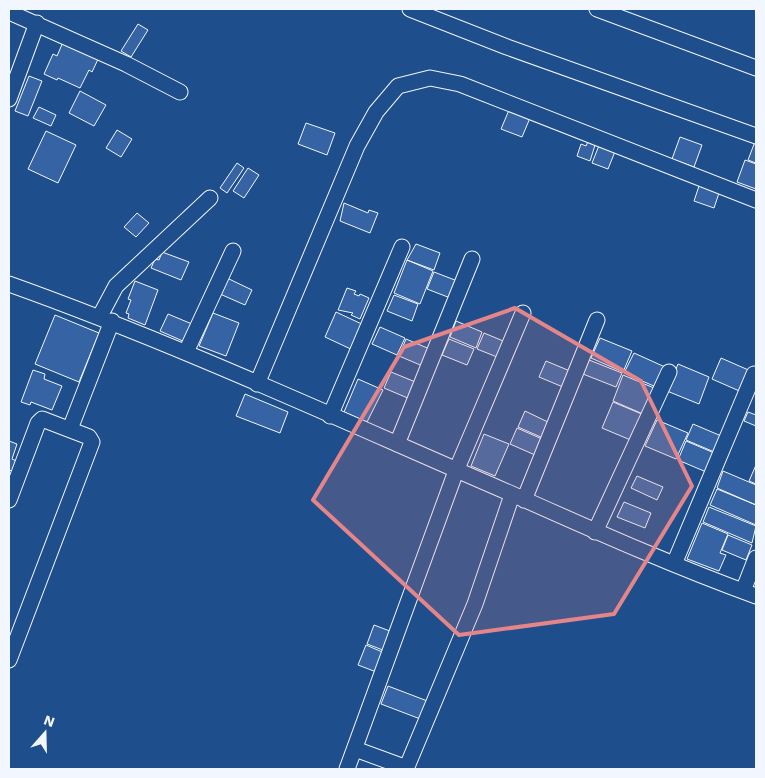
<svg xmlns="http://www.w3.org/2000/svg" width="765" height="778" font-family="'Work Sans',sans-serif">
	<rect width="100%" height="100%" fill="#1f4e8c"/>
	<!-- building -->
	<path fill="#3563a3" stroke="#f2f6ff" d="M 138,24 L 148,30 L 131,57 L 121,51 Z
		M 63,42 L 100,55 L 92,72 L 89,70 L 80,88 L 58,78 L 57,80 L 44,74 L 53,54 L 57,56 Z
		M 29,76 L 42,81 L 28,116 L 15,111 Z
		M 80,91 L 106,105 L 94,126 L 69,113 Z
		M 39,107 L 56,115 L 51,126 L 33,118 Z
		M 509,110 L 530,118 L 522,137 L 501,129 Z
		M 306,123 L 335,133 L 327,155 L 298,144 Z
		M 117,130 L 132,139 L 121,157 L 106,148 Z
		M 46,131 L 76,145 L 58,183 L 28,169 Z
		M 680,137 L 702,145 L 694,167 L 672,159 Z
		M 589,139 L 596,142 L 590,161 L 577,156 L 581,144 L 586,146 Z
		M 756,139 L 756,163 L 748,160 Z
		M 600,143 L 616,149 L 608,169 L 592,163 Z
		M 745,160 L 756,164 L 756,189 L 737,182 Z
		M 237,163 L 244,168 L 227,193 L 220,188 Z
		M 248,168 L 259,175 L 244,198 L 233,191 Z
		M 701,180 L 721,187 L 714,208 L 694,201 Z
		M 344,203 L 368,213 L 369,210 L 378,213 L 370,233 L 340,221 Z
		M 137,213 L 149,223 L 136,237 L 124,227 Z
		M 416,244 L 440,253 L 434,270 L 407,260 Z
		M 162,252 L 189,262 L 181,280 L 151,268 L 155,259 L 159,260 Z
		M 407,260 L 433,271 L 420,304 L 394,293 Z
		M 434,272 L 460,282 L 453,299 L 427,289 Z
		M 227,278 L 252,290 L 245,305 L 220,294 Z
		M 135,281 L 158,290 L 145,325 L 128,318 L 129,314 L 126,313 L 131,300 L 128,299 Z
		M 347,288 L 356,291 L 354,294 L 359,296 L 360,294 L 369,298 L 360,319 L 351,315 L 353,313 L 338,310 Z
		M 394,295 L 418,304 L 412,321 L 387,311 Z
		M 336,312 L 366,326 L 355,351 L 325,337 Z
		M 213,313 L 239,323 L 226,356 L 199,346 Z
		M 168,314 L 192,324 L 185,342 L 160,331 Z
		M 55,315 L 99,333 L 79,382 L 35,364 Z
		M 456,321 L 482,332 L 476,348 L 450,337 Z
		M 380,327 L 405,338 L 397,355 L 372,344 Z
		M 484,333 L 508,343 L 502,359 L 477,349 Z
		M 600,338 L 632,351 L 623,372 L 591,358 Z
		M 406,339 L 432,350 L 425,367 L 399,356 Z
		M 449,339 L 474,349 L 467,365 L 442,355 Z
		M 634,353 L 665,367 L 656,387 L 624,373 Z
		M 721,358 L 753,372 L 744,393 L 712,379 Z
		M 589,360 L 622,373 L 616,387 L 583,374 Z
		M 546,361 L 570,371 L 563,387 L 539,377 Z
		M 678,364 L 709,377 L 699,404 L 667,391 Z
		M 33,370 L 45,374 L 44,379 L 62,386 L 52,410 L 31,402 L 30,405 L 21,402 Z
		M 391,372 L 418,383 L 410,399 L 384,388 Z
		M 623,375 L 654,388 L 643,414 L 613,401 Z
		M 358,379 L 383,390 L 367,422 L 344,412 Z
		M 245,394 L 288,412 L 280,433 L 236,416 Z
		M 613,402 L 644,415 L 633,441 L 602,428 Z
		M 525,411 L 550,423 L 543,438 L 518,427 Z
		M 748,412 L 756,415 L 756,426 L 744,421 Z
		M 657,420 L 688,433 L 676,459 L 645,446 Z
		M 693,424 L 726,438 L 719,454 L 686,440 Z
		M 517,428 L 542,439 L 535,455 L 510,444 Z
		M 484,434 L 509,444 L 495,476 L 471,466 Z
		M 9,441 L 17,444 L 12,459 L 19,462 L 15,472 L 9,470 Z
		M 686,441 L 719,455 L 711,474 L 678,460 Z
		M 756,465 L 756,484 L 749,481 Z
		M 723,471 L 756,485 L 756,505 L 717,488 Z
		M 637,476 L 663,487 L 657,500 L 631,488 Z
		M 717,489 L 756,505 L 756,525 L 710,505 Z
		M 624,502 L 651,513 L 645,528 L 617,517 Z
		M 709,507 L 756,526 L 752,543 L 703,522 Z
		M 702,523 L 728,534 L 720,553 L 726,555 L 719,571 L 687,559 Z
		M 728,535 L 752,545 L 746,560 L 722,550 Z
		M 374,625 L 395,633 L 388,652 L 367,644 Z
		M 366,645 L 387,654 L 379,673 L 358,665 Z
		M 388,686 L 430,702 L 423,720 L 381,704 Z"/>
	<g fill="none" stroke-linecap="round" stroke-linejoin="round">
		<!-- minor casing -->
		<g stroke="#f2f6ff" stroke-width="17">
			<path id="minor" d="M 410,9 L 507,47 L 756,136
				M 597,9 L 756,68
				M 9,12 L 126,64 L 180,92
				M 9,99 L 37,23
				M 9,284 C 180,345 345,422 512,494 C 593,530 673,566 756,596
				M 100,316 L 116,286 L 210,198
				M 186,352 L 233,251
				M 257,384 L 357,146 L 376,112 L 398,86 L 430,78 L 460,84 L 756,200
				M 330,416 L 402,247
				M 70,429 L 112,321
				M 397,444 L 472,259
				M 9,500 L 38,423 L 42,419 L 89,437 L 92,442 L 9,660
				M 524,500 L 597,320
				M 595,532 L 669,372
				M 674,564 L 754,374
				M 743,591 L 756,558
				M 355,749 L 407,768
				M 347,769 L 456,471 L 523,313
				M 406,769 L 475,604 L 512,495"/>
		</g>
		<!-- minor -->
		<use href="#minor" stroke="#1f4e8c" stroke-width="15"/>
	</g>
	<!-- marked area -->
	<path fill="#e38589" fill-opacity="0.2" stroke="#e38589" stroke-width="4" stroke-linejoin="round" d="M 515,308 L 641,381 L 692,486 L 614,614 L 459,635 L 313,500 L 404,347 Z"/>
	<!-- border -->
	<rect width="765" height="778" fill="none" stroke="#f2f6ff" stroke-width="20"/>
	<!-- north arrow -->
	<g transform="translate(45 733) rotate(20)" stroke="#1f4e8c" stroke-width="4" paint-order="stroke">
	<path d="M0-4L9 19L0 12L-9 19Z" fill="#f2f6ff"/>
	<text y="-8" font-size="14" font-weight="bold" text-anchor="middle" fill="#f2f6ff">N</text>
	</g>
</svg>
